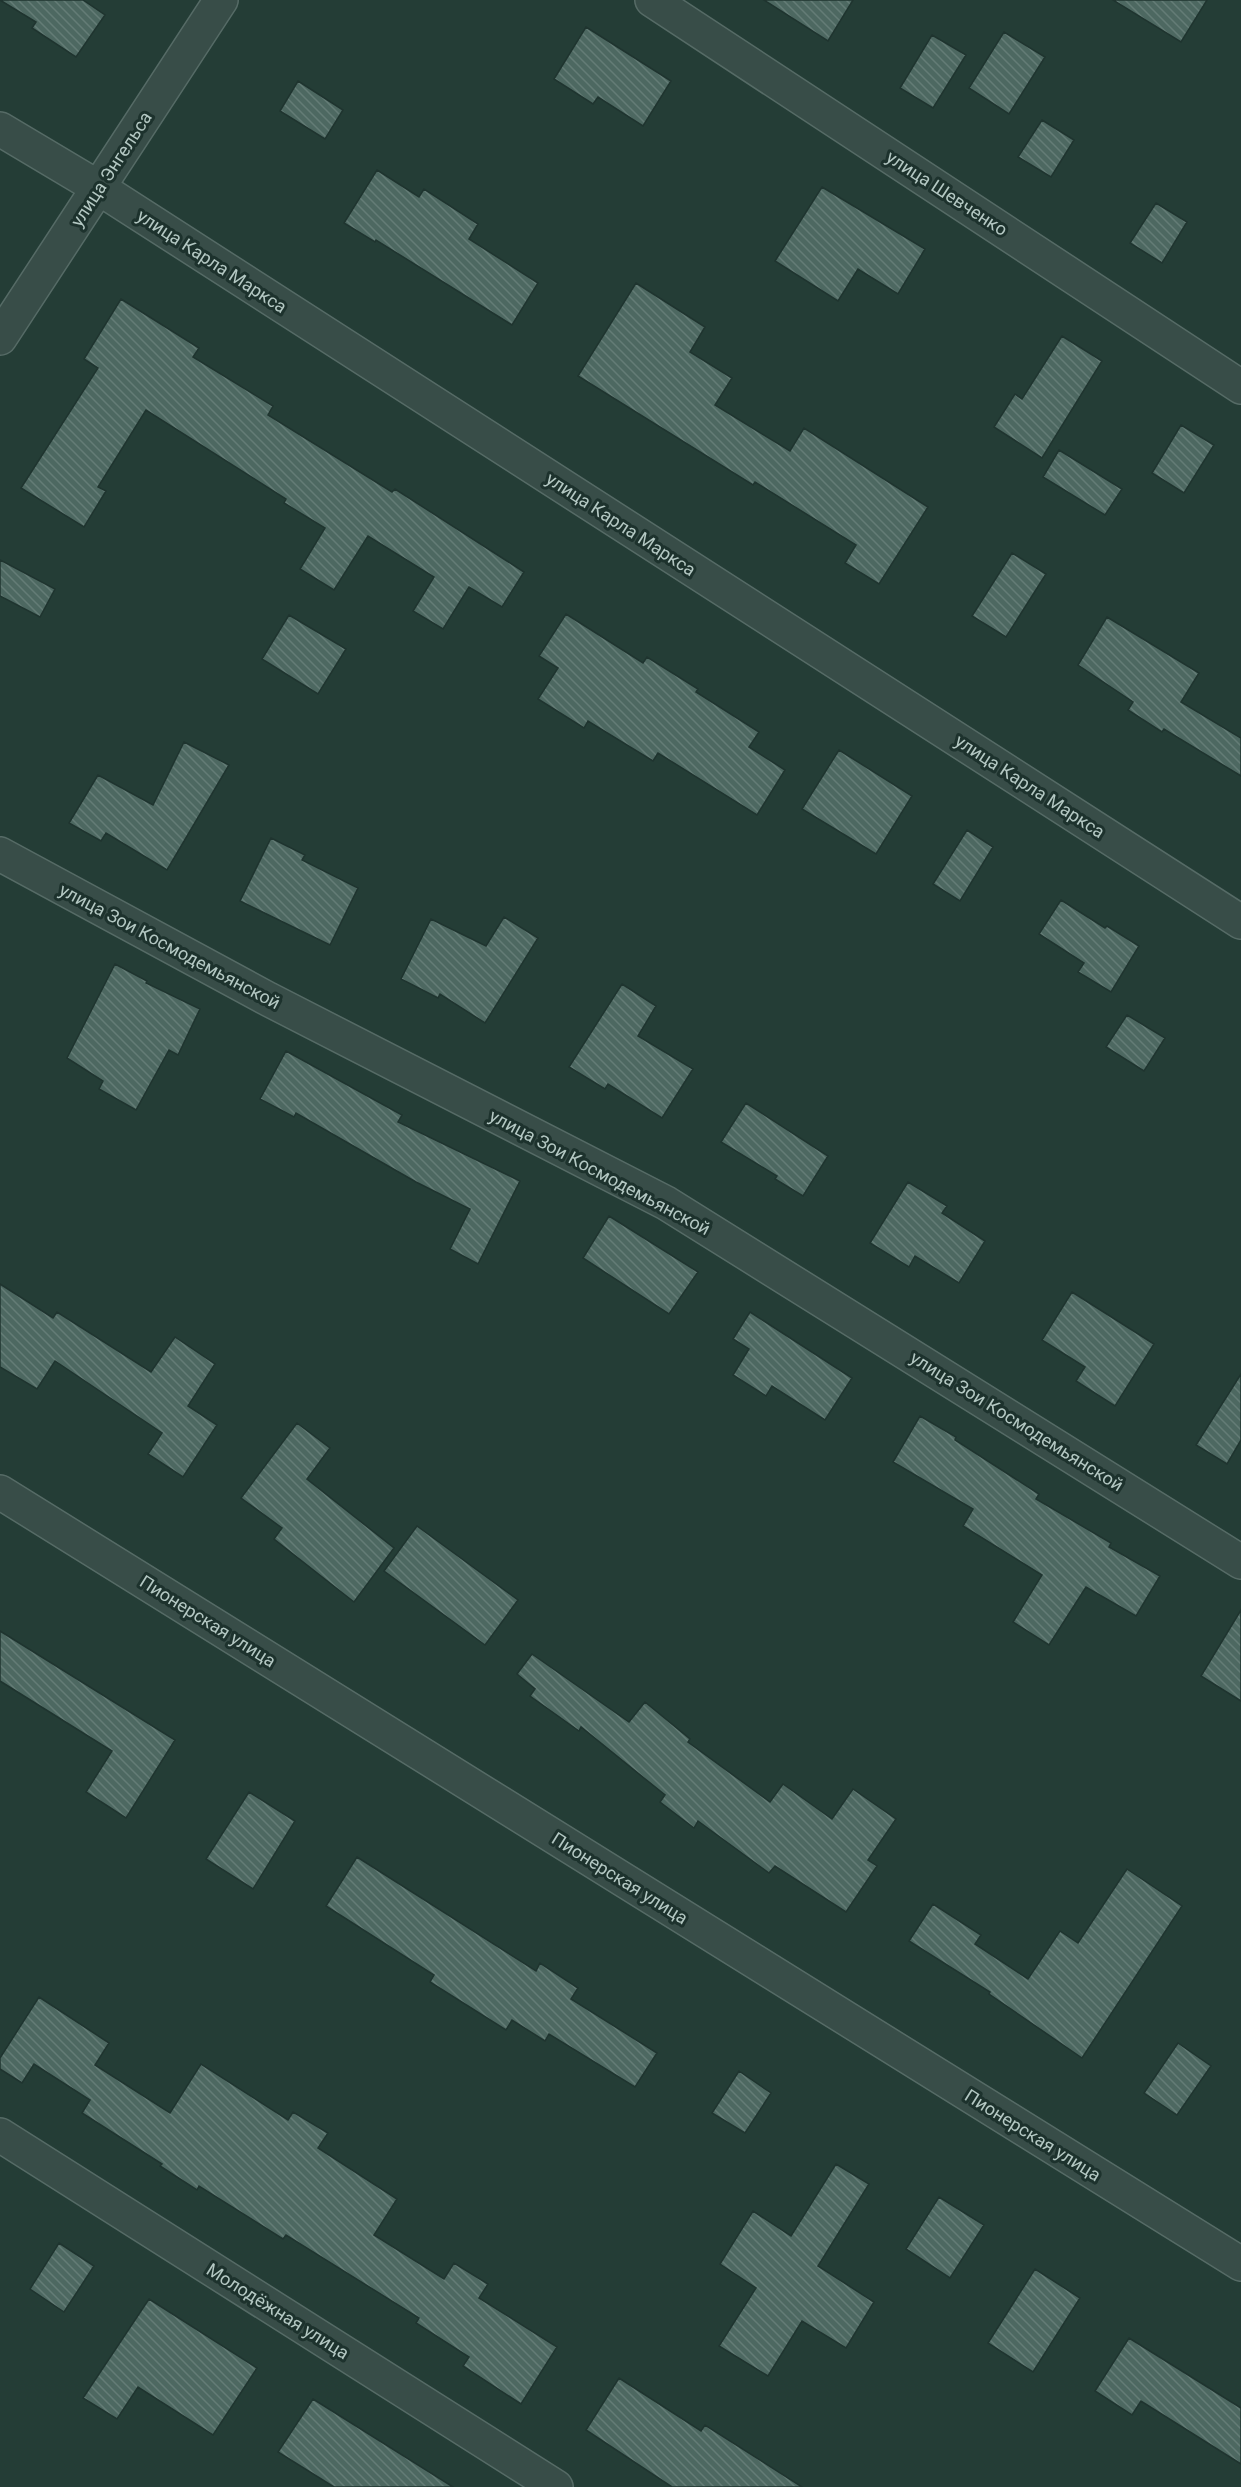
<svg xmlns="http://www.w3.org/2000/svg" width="1241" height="2487" font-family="Roboto,sans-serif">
	<defs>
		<pattern id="building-back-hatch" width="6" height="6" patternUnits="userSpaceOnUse" patternTransform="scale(1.5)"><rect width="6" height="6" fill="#4d6861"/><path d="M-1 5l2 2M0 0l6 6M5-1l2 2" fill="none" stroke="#647c76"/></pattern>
	</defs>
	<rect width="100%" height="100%" fill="#243d36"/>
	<!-- building -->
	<path fill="url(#building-back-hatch)" stroke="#1f342f" stroke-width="1.5" d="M 0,0 L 83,0 L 105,15 L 76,57 L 32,28 L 36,22 Z
		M 764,0 L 853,0 L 828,41 Z
		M 1113,0 L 1207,0 L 1181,42 Z
		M 586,27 L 671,81 L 643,126 L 598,97 L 593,104 L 554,79 Z
		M 1004,32 L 1045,57 L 1009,114 L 969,88 Z
		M 932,35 L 966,55 L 933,108 L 900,88 Z
		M 298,81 L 343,110 L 325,139 L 280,111 Z
		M 1042,120 L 1074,140 L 1051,177 L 1018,157 Z
		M 377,170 L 419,197 L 424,189 L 478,224 L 469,239 L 538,283 L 512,325 L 376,240 L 375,242 L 344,223 Z
		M 822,187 L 925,249 L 898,294 L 858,269 L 838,301 L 775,261 Z
		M 1156,203 L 1187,222 L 1162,263 L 1130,243 Z
		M 636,283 L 705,327 L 690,352 L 732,378 L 715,405 L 790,451 L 804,428 L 928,507 L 879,584 L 845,563 L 856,545 L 755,482 L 753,485 L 578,376 Z
		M 121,299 L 199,348 L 193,357 L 273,406 L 268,415 L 392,492 L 395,489 L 524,572 L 502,607 L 469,587 L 443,629 L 413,611 L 434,577 L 368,536 L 334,590 L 300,569 L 325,528 L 284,503 L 286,499 L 146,410 L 98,487 L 106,491 L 84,527 L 21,488 L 98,368 L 84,359 Z
		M 1062,336 L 1102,361 L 1042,458 L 994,427 L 1015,394 L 1022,399 Z
		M 1181,425 L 1214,445 L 1184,493 L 1152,473 Z
		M 1059,450 L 1122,489 L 1105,515 L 1043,477 Z
		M 1012,553 L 1046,574 L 1006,637 L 972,616 Z
		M 0,560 L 55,589 L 40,617 L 0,596 Z
		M 566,614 L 643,663 L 647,657 L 698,689 L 696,692 L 759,732 L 749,747 L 785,770 L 757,815 L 658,753 L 653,761 L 588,721 L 584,728 L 538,699 L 558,668 L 539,656 Z
		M 289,615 L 346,649 L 318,694 L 262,659 Z
		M 1107,617 L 1199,673 L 1181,702 L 1241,738 L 1241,776 L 1164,729 L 1162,732 L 1128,710 L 1133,702 L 1078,665 Z
		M 184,742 L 229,765 L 167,870 L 106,833 L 101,841 L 69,823 L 98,775 L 153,805 Z
		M 839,750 L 912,796 L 876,854 L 802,809 Z
		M 967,830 L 993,847 L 960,901 L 933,884 Z
		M 271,838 L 305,855 L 302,860 L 358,888 L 330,945 L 240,901 Z
		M 1061,900 L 1105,928 L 1107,926 L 1139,946 L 1111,992 L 1078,972 L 1084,963 L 1039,934 Z
		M 504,917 L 538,938 L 485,1023 L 440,994 L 438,998 L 401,979 L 431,919 L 486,946 Z
		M 115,964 L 147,981 L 146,983 L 200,1009 L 178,1055 L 169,1050 L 136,1110 L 99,1089 L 103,1081 L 67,1058 Z
		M 622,984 L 656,1006 L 638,1036 L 693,1069 L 662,1118 L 608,1084 L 605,1089 L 569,1067 Z
		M 1127,1015 L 1165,1038 L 1144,1071 L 1106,1047 Z
		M 286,1051 L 402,1115 L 398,1122 L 520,1181 L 478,1264 L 450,1249 L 470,1209 L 416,1182 L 296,1113 L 294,1117 L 260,1099 Z
		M 746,1103 L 828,1156 L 803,1196 L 775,1179 L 777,1176 L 721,1142 Z
		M 908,1182 L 947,1206 L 942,1213 L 985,1241 L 959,1283 L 915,1256 L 909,1267 L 870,1243 Z
		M 609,1216 L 698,1272 L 669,1314 L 583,1258 Z
		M 0,1284 L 53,1318 L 57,1312 L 151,1372 L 175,1337 L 215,1364 L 188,1406 L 217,1425 L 183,1477 L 148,1454 L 162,1433 L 55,1361 L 37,1389 L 0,1367 Z
		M 1072,1292 L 1154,1344 L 1115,1406 L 1076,1381 L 1085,1367 L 1042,1340 Z
		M 750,1312 L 852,1378 L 825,1420 L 772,1386 L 766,1396 L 733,1375 L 749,1349 L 733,1339 Z
		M 1241,1374 L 1241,1440 L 1227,1464 L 1196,1445 Z
		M 920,1416 L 956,1437 L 955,1440 L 1039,1494 L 1036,1499 L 1111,1543 L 1109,1547 L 1160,1576 L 1136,1616 L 1086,1587 L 1049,1645 L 1013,1622 L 1042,1575 L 963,1526 L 973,1509 L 893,1462 Z
		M 297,1423 L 330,1448 L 307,1479 L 394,1548 L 354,1602 L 274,1539 L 282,1528 L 241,1498 Z
		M 417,1526 L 518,1600 L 485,1645 L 384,1571 Z
		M 1241,1610 L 1241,1701 L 1201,1676 Z
		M 0,1631 L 175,1740 L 126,1818 L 86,1792 L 112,1751 L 0,1681 Z
		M 532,1654 L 629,1722 L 645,1702 L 690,1739 L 688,1742 L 770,1802 L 783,1784 L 832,1819 L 853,1789 L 896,1819 L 868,1860 L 877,1866 L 846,1912 L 775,1866 L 769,1873 L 698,1821 L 694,1828 L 660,1802 L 665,1795 L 581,1727 L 579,1731 L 530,1696 L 535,1689 L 517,1674 Z
		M 249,1792 L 295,1821 L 253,1889 L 206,1859 Z
		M 357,1857 L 536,1971 L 540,1963 L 578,1988 L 571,1999 L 657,2053 L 635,2087 L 549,2034 L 545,2041 L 512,2020 L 506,2030 L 430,1982 L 434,1975 L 326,1906 Z
		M 1127,1869 L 1182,1906 L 1082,2058 L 989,1994 L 990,1992 L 909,1941 L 933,1904 L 981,1935 L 975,1944 L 1028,1979 L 1060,1931 L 1078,1943 Z
		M 39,1997 L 109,2043 L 95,2065 L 170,2113 L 201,2064 L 288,2120 L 293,2112 L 328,2133 L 318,2148 L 397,2199 L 374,2235 L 444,2279 L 454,2263 L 488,2284 L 479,2298 L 557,2347 L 521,2404 L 463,2366 L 469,2357 L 416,2323 L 419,2318 L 286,2235 L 283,2239 L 199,2186 L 197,2190 L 160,2166 L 162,2164 L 82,2113 L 90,2100 L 34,2064 L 22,2083 L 0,2069 L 0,2058 Z
		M 1178,2043 L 1211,2066 L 1177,2115 L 1144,2093 Z
		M 739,2071 L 771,2093 L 745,2133 L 712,2113 Z
		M 836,2164 L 869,2184 L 818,2266 L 874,2302 L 846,2348 L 802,2321 L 768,2376 L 719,2346 L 756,2288 L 720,2264 L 753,2211 L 791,2236 Z
		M 939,2197 L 984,2225 L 950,2278 L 906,2249 Z
		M 59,2243 L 94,2266 L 64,2312 L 30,2289 Z
		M 1035,2269 L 1080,2298 L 1033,2372 L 988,2343 Z
		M 149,2299 L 257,2368 L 213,2435 L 138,2387 L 117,2419 L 83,2398 Z
		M 1129,2338 L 1241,2408 L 1241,2464 L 1141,2401 L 1132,2415 L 1095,2391 Z
		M 619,2378 L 701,2431 L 705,2425 L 802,2487 L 672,2487 L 586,2430 Z
		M 313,2399 L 453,2487 L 334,2487 L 278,2452 Z"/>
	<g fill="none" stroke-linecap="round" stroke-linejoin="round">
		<!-- minor casing -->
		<g stroke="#566b66" stroke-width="36">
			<path id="minor" d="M 652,0 L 1241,387
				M 0,338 L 221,0
				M 0,854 L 268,999 L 666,1203 L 1241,1562
				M 0,2135 L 556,2487"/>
		</g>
		<!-- tertiary casing -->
		<g stroke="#566b66" stroke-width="36">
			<path id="tertiary" d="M 0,129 L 99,188 L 1241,922
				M 0,1492 L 1241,2264"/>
		</g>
		<!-- minor -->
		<use href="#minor" stroke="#384d48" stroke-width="33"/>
		<!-- tertiary -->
		<use href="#tertiary" stroke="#384d48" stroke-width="33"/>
	</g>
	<g text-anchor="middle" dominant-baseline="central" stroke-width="6" stroke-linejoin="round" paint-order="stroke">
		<!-- street labels -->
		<g font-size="18" fill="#b4c8c3" stroke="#1d322d">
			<text transform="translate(111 169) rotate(-57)">улица Энгельса</text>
			<text transform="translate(947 193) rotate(33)">улица Шевченко</text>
			<text transform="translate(212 261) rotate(33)">улица Карла Маркса</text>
			<text transform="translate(621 524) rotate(33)">улица Карла Маркса</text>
			<text transform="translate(1030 786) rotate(33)">улица Карла Маркса</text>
			<text transform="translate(170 946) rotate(28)">улица Зои Космодемьянской</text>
			<text transform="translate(600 1172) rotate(28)">улица Зои Космодемьянской</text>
			<text transform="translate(1017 1421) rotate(32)">улица Зои Космодемьянской</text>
			<text transform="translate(208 1621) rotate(32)">Пионерская улица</text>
			<text transform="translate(620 1878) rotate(32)">Пионерская улица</text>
			<text transform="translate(1033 2135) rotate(32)">Пионерская улица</text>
			<text transform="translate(278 2311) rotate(32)">Молодёжная улица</text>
		</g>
	</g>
</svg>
